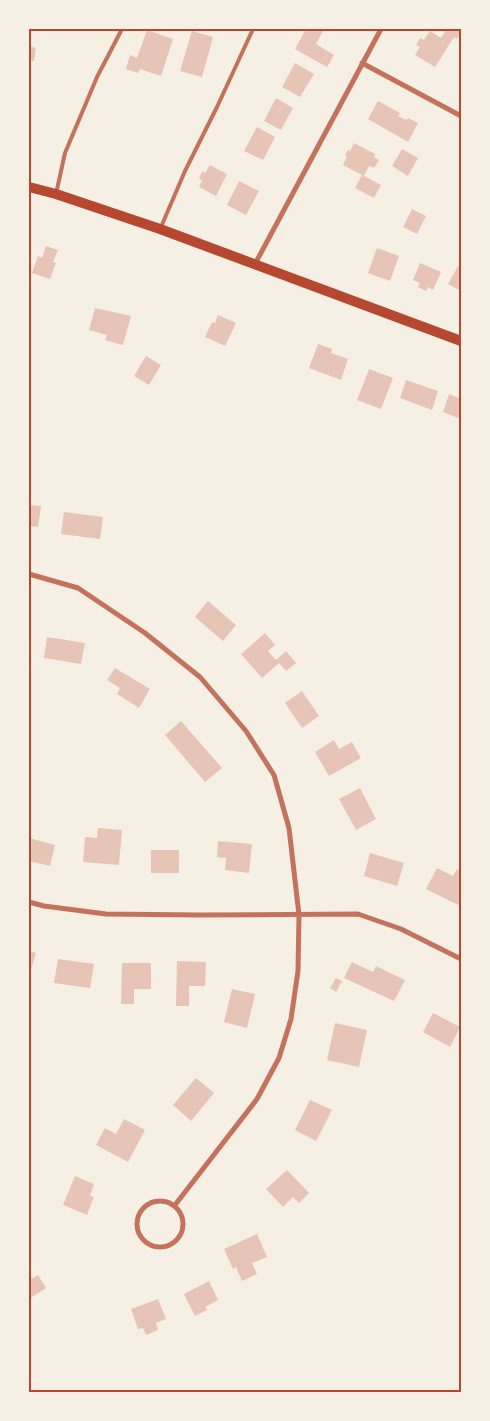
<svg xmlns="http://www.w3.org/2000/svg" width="490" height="1421" font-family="Overpass,sans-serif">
	<rect width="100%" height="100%" fill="#f6efe4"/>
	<!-- building -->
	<path fill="#e6c5b7" d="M 306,29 L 320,29 L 323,31 L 316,44 L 334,55 L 327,67 L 295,49 Z
		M 439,29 L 461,29 L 461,32 L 457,39 L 454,37 L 435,67 L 415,55 L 420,47 L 416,45 L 420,38 L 424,40 L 430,31 L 441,38 L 445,32 Z
		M 147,30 L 173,39 L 161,76 L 140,69 L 138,73 L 126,69 L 130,55 L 137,58 Z
		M 192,31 L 213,37 L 202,77 L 180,71 Z
		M 29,46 L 36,48 L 34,61 L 29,60 Z
		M 295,63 L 314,74 L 300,97 L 282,87 Z
		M 276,98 L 293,108 L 281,130 L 264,121 Z
		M 378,101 L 400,113 L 398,116 L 406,120 L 408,118 L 418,123 L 408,142 L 368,119 Z
		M 257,127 L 275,137 L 263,160 L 244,151 Z
		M 354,143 L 375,154 L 374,157 L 379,160 L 374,168 L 369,166 L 364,176 L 381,185 L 374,198 L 355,188 L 362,175 L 343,165 L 347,156 L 345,155 L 348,150 L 350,151 Z
		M 402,149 L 418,158 L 408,176 L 392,166 Z
		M 210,165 L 227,174 L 216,196 L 199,187 L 202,180 L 199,179 L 202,171 L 205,173 Z
		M 239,181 L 259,191 L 246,215 L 227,205 Z
		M 412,209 L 426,216 L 417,234 L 403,227 Z
		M 46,246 L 58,250 L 53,262 L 56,263 L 50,279 L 32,273 L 38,256 L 42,258 Z
		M 377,248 L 399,256 L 390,281 L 368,273 Z
		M 420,263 L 441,272 L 433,290 L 428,287 L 426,291 L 418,287 L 420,283 L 413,280 Z
		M 458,266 L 461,268 L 461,291 L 448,284 Z
		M 95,308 L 131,316 L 123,345 L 105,340 L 107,335 L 89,330 Z
		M 218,315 L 236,323 L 225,346 L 205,337 L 212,322 L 215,323 Z
		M 318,344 L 332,349 L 331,353 L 348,359 L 341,380 L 309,368 Z
		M 146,356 L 161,365 L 149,385 L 134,376 Z
		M 369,369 L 393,378 L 381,409 L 357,400 Z
		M 406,380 L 438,391 L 432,410 L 400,398 Z
		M 449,394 L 461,399 L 461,419 L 443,412 Z
		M 29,505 L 41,506 L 38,527 L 29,526 Z
		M 64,512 L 103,517 L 100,539 L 61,534 Z
		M 208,601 L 236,625 L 223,641 L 195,617 Z
		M 265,633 L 275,645 L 268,651 L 276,660 L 286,651 L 296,663 L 286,671 L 279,663 L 262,678 L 241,654 Z
		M 47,637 L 85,643 L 81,664 L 44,658 Z
		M 115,668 L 150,689 L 139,708 L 117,694 L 120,688 L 107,680 Z
		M 302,691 L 319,716 L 302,728 L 285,703 Z
		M 181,721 L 222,768 L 205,782 L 165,735 Z
		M 334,740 L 339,749 L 352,742 L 361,758 L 329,776 L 315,752 Z
		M 360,788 L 376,819 L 356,830 L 339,799 Z
		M 98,828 L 122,830 L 119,865 L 83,862 L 85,837 L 97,838 Z
		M 29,838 L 55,845 L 50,866 L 29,861 Z
		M 218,841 L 252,844 L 249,873 L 225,870 L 226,858 L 217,857 Z
		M 151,850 L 179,850 L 179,873 L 151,873 Z
		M 370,853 L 404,863 L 397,886 L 364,876 Z
		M 437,868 L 453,876 L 457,869 L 461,872 L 461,899 L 458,905 L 426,889 Z
		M 29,951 L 36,953 L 29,976 Z
		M 58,959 L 94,964 L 90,988 L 54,983 Z
		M 177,961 L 206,962 L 205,986 L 189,986 L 189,1006 L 176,1006 Z
		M 352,962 L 373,972 L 376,966 L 405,980 L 394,1001 L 344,978 Z
		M 122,963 L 151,963 L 151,989 L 134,989 L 134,1004 L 121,1004 Z
		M 336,978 L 342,981 L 336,992 L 330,988 Z
		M 232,989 L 255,994 L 247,1028 L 224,1022 Z
		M 433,1013 L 460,1027 L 450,1047 L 423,1032 Z
		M 335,1023 L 367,1030 L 359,1067 L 327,1060 Z
		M 196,1078 L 214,1093 L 191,1121 L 173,1105 Z
		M 310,1100 L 332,1110 L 316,1141 L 295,1130 Z
		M 124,1119 L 145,1130 L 128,1162 L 96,1145 L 105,1128 L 116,1134 Z
		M 287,1170 L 309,1193 L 299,1203 L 293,1197 L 283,1207 L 266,1189 Z
		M 75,1176 L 94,1184 L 90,1196 L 94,1197 L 87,1215 L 63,1205 Z
		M 257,1234 L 267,1257 L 252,1263 L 257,1274 L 242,1281 L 236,1267 L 233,1269 L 224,1249 Z
		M 38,1275 L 46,1288 L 29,1299 L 29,1280 Z
		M 209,1281 L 218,1300 L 205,1307 L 207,1310 L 195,1316 L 184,1294 Z
		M 158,1299 L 166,1319 L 156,1323 L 158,1330 L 146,1335 L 143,1328 L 138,1329 L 131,1309 Z"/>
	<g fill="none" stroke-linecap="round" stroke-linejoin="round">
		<!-- service -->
		<path stroke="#c5725c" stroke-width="4" d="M 56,194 L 65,153 L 97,77 L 122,29
			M 161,227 L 185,171 L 217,107 L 253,29"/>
		<!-- minor -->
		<path stroke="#c5725c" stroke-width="5" d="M 362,63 L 461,116
			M 255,264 L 381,29
			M 29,574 L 78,588 L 145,633 L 200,677 L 246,731 L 274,775 L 289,828 L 299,915 L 298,971 L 291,1019 L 279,1058 L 257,1099 L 175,1205
			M 29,902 L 44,906 L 106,914 L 199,915 L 358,914 L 401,929 L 461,959
			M137 1224a23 23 0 1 1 46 0a23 23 0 1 1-46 0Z"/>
		<!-- secondary -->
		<path stroke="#b5482f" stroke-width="10" d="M 29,187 L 56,194 L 160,229 L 461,341"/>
	</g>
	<!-- border -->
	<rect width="490" height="1421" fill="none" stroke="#f6efe4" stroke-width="60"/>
	<rect x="30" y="30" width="430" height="1361" fill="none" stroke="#b5482f" stroke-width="2"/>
</svg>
